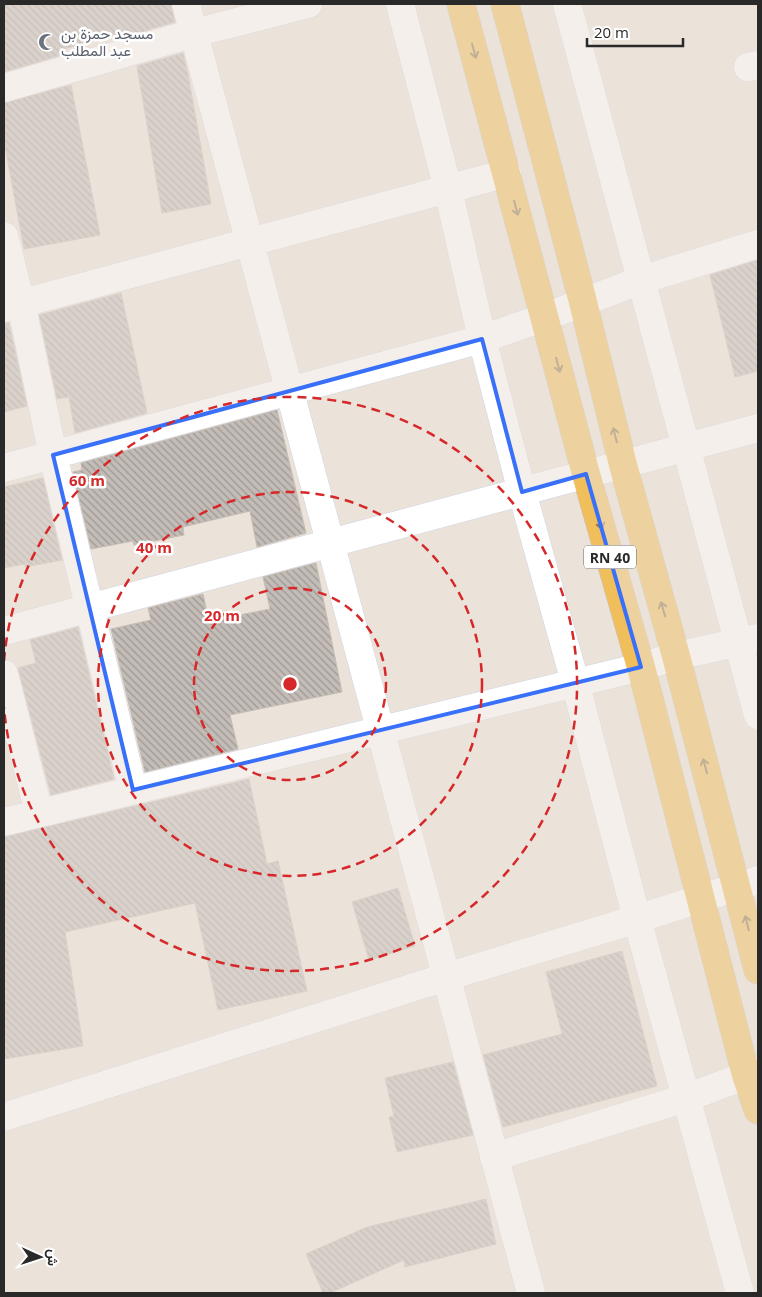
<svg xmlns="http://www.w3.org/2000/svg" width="762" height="1297" font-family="'Open Sans',Vazirmatn,sans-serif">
	<defs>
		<pattern id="building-back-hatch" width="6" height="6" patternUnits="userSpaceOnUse" patternTransform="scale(1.25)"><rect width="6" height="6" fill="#c3bcb7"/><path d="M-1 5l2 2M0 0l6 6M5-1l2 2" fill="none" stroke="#9e9995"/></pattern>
	</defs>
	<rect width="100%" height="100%" fill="#ebe2da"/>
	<!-- building -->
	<path fill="url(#building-back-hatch)" stroke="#c6beb4" d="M 4,4 L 171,4 L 175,22 L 131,35 L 131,31 L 64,49 L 65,54 L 4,72 Z
		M 183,53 L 188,74 L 211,204 L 162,213 L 137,66 Z
		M 71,85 L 100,235 L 24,249 L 4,141 L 4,103 Z
		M 758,260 L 758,371 L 735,377 L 710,275 Z
		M 121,293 L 147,413 L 75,433 L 69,397 L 57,399 L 39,315 Z
		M 4,323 L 9,323 L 27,406 L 4,412 Z
		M 277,410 L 306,533 L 257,547 L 250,511 L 183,527 L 184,535 L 134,545 L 133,541 L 91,549 L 73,472 L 82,470 L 81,463 Z
		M 43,478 L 62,560 L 25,567 L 25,564 L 4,568 L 4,487 Z
		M 316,563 L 342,692 L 230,715 L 238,749 L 145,772 L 111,629 L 151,620 L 148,608 L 203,594 L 209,621 L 270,609 L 263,577 Z
		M 78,627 L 114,779 L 51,795 L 18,668 L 36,663 L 30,640 Z
		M 249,779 L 267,864 L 278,861 L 307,991 L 218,1010 L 195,903 L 65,932 L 83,1046 L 4,1059 L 4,837 Z
		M 398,888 L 415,946 L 369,960 L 352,902 Z
		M 622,951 L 657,1086 L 503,1127 L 483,1055 L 562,1034 L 546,972 Z
		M 453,1062 L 473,1135 L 397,1152 L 389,1117 L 394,1116 L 385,1078 Z
		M 486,1199 L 496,1244 L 405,1267 L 404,1260 L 330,1293 L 323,1293 L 306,1254 L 367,1227 Z"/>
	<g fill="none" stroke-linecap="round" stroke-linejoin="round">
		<!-- minor casing -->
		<g stroke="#cfd5e2" stroke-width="29">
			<path id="minor" d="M 186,4 L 531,1293
				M 400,4 L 448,189 L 482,339 L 522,492 L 575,682 L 637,919 L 740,1293
				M 567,4 L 758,715
				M 748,67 L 758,65
				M 4,88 L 194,33 L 308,4
				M 4,236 L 21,303 L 53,455 L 133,790
				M 4,308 L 507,173
				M 4,468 L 482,339 L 545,317 L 641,280 L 758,244
				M 4,631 L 758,428
				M 4,674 L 39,813
				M 4,822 L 641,667 L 676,656 L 758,638
				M 4,1117 L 446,977 L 637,919 L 758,880
				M 494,1157 L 686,1098 L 758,1071"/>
		</g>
		<!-- major casing -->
		<g stroke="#c3c3c3" stroke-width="29">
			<path id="major" d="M 461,4 L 586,474 L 641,667 L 746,1075 L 758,1110
				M 505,4 L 583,302 L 623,465 L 676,656 L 758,970"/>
		</g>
		<!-- minor -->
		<use href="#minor" stroke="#fff" stroke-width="28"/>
		<!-- major -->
		<use href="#major" stroke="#f0be5a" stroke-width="28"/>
	</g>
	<!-- one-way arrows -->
	<defs><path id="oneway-shaft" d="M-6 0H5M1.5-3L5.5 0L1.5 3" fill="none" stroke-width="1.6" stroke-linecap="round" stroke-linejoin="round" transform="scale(1.25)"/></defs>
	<g stroke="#8c7442">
		<use href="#oneway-shaft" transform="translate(474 51) rotate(75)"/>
		<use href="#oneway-shaft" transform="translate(516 208) rotate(75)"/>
		<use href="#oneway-shaft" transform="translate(558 365) rotate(75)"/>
		<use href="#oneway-shaft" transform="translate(615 435) rotate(-104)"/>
		<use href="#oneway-shaft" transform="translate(600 522) rotate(74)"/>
		<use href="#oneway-shaft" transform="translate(663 609) rotate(-106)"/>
		<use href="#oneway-shaft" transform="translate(705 766) rotate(-105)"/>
		<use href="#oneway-shaft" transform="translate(747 923) rotate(-104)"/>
	</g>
	<!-- marked area -->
	<path d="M0 0H762V1297H0ZM 482,339 L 522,492 L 586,474 L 641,667 L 133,790 L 53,455 Z" fill="#ebe2da" fill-opacity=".55" fill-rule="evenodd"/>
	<path fill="none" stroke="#3970f9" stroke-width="4" stroke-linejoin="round" d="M 482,339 L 522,492 L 586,474 L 641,667 L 133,790 L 53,455 Z"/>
	<!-- distance rings -->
	<g fill="none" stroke="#d62828" stroke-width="2.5" stroke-dasharray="9 6">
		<circle cx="290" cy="684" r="96"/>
		<circle cx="290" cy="684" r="192"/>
		<path d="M4 661A287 287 0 1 1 4 707"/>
	</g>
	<!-- icons -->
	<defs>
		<g id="mosque-bare" transform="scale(1.35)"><path d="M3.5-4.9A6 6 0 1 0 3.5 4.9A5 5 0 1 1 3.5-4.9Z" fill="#6b7280" stroke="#fff" stroke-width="2.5" paint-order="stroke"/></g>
	</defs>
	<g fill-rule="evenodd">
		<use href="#mosque-bare" x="47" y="42"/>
	</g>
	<g text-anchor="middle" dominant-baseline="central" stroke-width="5" stroke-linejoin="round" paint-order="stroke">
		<!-- shield labels -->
		<rect fill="#fff" stroke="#696969" stroke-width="1" x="584" y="545.5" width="52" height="23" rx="4"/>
		<g font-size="14" font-weight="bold" fill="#292929">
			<text x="610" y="557">RN 40</text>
		</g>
		<!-- worship labels -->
		<g font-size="15" fill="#5b616d" stroke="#fff" text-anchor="start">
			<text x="61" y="33">مسجد حمزة بن<tspan x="61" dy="17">عبد المطلب</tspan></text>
		</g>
	</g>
	<circle cx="290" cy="684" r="8" fill="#d62828" stroke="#fff" stroke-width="2.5"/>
	<g font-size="15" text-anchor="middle" font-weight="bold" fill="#d62828" stroke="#fff" stroke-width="5" stroke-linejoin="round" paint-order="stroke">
		<text x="87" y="486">60 m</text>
		<text x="154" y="553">40 m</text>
		<text x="222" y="621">20 m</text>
	</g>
	<!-- border -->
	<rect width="762" height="1297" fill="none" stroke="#292929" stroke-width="10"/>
	<!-- north arrow -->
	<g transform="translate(40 1257) rotate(93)" stroke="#ffffff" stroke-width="4" paint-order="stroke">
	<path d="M0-4L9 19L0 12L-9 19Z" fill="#292929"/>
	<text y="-8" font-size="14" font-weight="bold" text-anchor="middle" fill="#292929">ش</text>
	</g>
	<!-- scale -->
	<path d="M587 38v8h96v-8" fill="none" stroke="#292929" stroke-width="2.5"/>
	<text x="594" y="38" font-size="15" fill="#292929" stroke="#ffffff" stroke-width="4" paint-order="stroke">20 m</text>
</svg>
